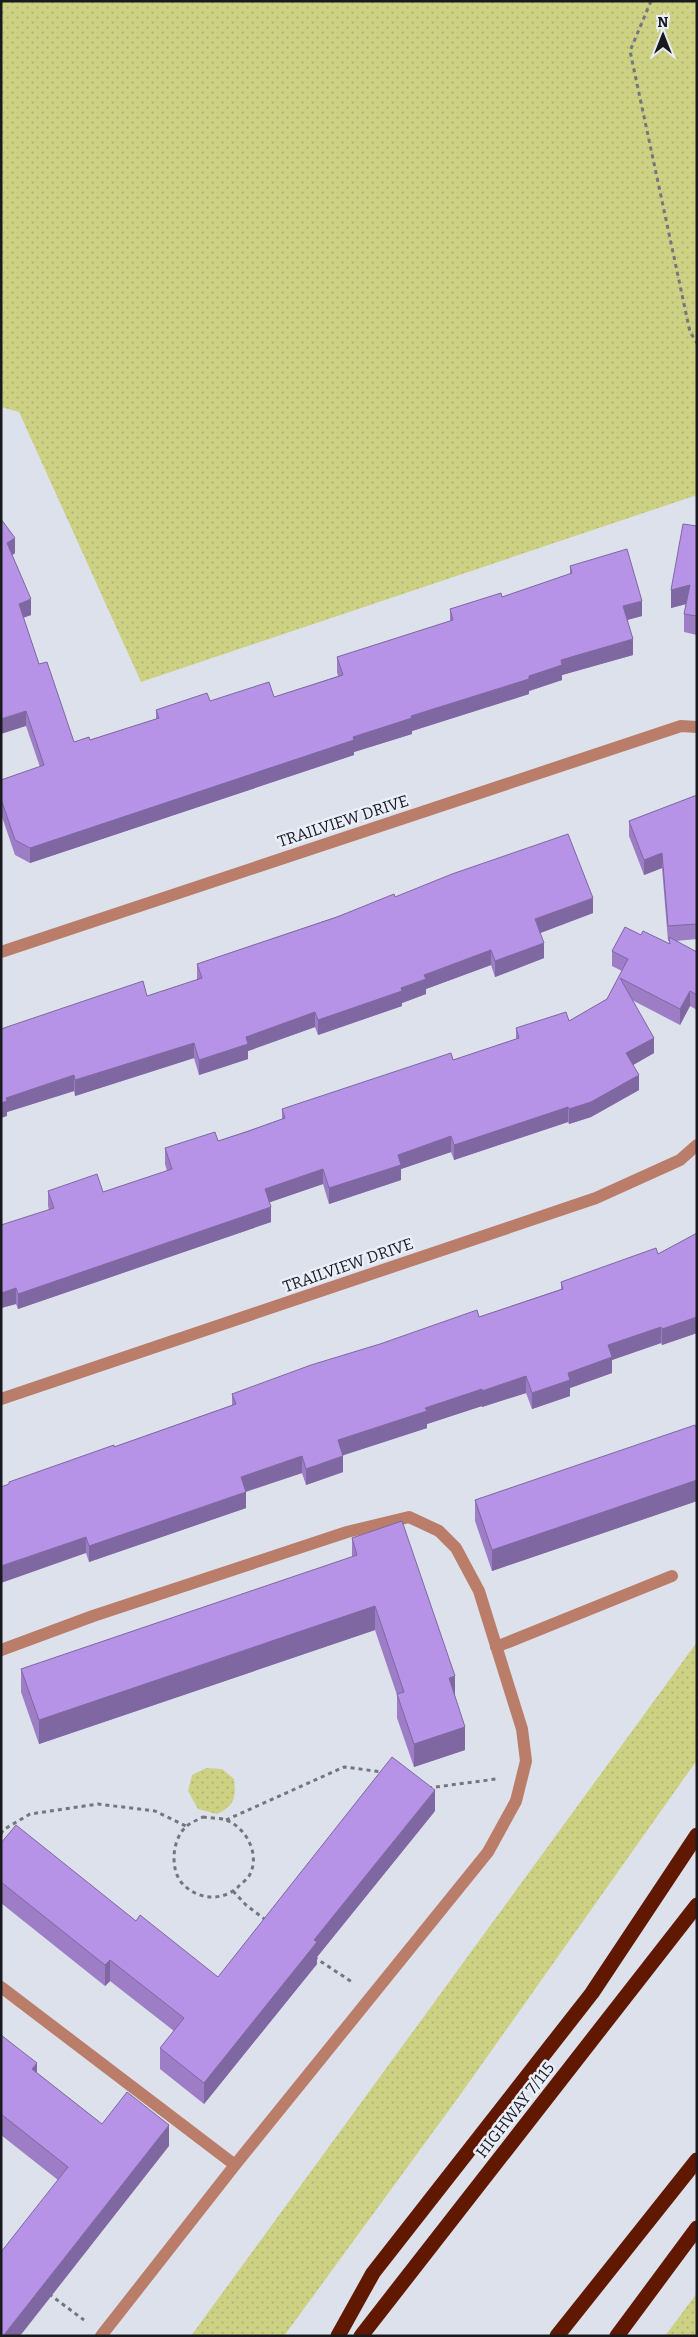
<svg xmlns="http://www.w3.org/2000/svg" width="698" height="2337" font-family="Bitter,serif">
	<defs>
		<pattern id="grass-dots" width="8" height="8" patternUnits="userSpaceOnUse" patternTransform="scale(1.25)"><rect width="8" height="8" fill="#cdd183"/><path d="M2 2h.1M6 6h.1" fill="none" stroke="#afb371" stroke-width="1.8" stroke-linecap="round"/></pattern>
	</defs>
	<rect width="100%" height="100%" fill="#dde1eb"/>
	<!-- grass -->
	<path fill="url(#grass-dots)" d="M 1,1 L 697,1 L 697,495 L 141,682 L 19,412 L 1,407 Z
		M 697,1642 L 697,1760 L 460,2095 L 284,2336 L 191,2336 Z
		M 206,1768 L 222,1769 L 234,1779 C 236,1798 235,1805 217,1814 L 198,1809 L 188,1791 L 192,1775 Z
		M 697,2293 L 697,2336 L 665,2336 Z"/>
	<g fill="none" stroke-linecap="round" stroke-linejoin="round">
		<!-- path -->
		<path stroke="#73767d" stroke-width="3" stroke-dasharray="4 4" stroke-linecap="butt" d="M 651,1 L 630,51 L 690,332 L 697,343
			M 428,1788 L 496,1779
			M 203,1817 C 210,1818 220,1818 226,1820 C 247,1828 261,1856 249,1876 C 247,1880 241,1883 238,1887 C 222,1902 196,1900 181,1882 C 170,1868 172,1838 187,1826 C 191,1822 198,1820 203,1817 Z
			M 226,1820 L 344,1767 L 383,1772
			M 1,1834 L 3,1830 L 30,1814 L 98,1804 L 155,1811 L 186,1826
			M 233,1891 L 246,1905 L 267,1921
			M 314,1957 L 352,1982
			M 49,2294 L 84,2320"/>
		<!-- minor -->
		<path stroke="#ba7d6a" stroke-width="12" d="M 1,952 L 681,726 L 697,727
			M 1,1399 L 596,1198 L 680,1160 L 697,1145
			M 496,1647 L 672,1576
			M 1,1650 L 93,1616 L 347,1532 L 409,1517 L 439,1531 L 456,1548 L 479,1591 L 522,1729 L 526,1761 L 516,1801 L 488,1852 L 235,2165 L 101,2336
			M 1,1987 L 235,2165"/>
		<!-- highway -->
		<path stroke="#601800" stroke-width="15" d="M 338,2336 L 373,2273 L 592,1993 L 697,1835
			M 361,2336 L 697,1905
			M 557,2336 L 697,2160
			M 617,2336 L 697,2228"/>
	</g>
	<!-- wall -->
	<path fill="#9d7ec6" d="M 1,519 L 15,553 L 12,555 L 31,615 L 23,618 L 39,664 L 74,742 L 90,740 L 156,719 L 156,710 L 210,701 L 274,697 L 338,676 L 337,672 L 337,657 L 450,621 L 450,609 L 502,597 L 570,574 L 570,566 L 642,616 L 627,620 L 633,655 L 562,675 L 562,680 L 529,691 L 529,694 L 412,731 L 412,734 L 354,752 L 354,755 L 30,863 L 15,855 L 1,814 L 1,780 L 40,767 L 26,726 Z
		M 697,526 L 697,635 L 684,632 L 684,614 L 686,604 L 671,608 Z
		M 697,795 L 697,939 L 676,941 L 697,952 L 697,1010 L 690,1006 L 680,1025 L 632,1000 L 654,1053 L 633,1065 L 639,1090 L 591,1117 L 569,1124 L 568,1122 L 454,1160 L 451,1152 L 401,1169 L 401,1180 L 329,1204 L 323,1184 L 269,1202 L 271,1222 L 18,1309 L 16,1304 L 1,1308 L 49,1210 L 48,1206 L 48,1191 L 103,1192 L 167,1171 L 165,1164 L 165,1148 L 218,1141 L 282,1119 L 282,1109 L 453,1060 L 516,1039 L 516,1028 L 569,1021 L 607,999 L 622,971 L 612,966 L 612,951 L 641,935 L 669,944 L 669,941 L 668,941 L 662,868 L 644,875 L 629,836 L 629,821 Z
		M 395,897 L 593,913 L 540,933 L 544,958 L 495,977 L 491,965 L 426,989 L 426,994 L 402,1003 L 402,1006 L 318,1035 L 315,1027 L 248,1051 L 248,1059 L 199,1075 L 194,1058 L 75,1096 L 74,1091 L 7,1112 L 7,1116 L 1,1029 L 147,996 L 197,980 L 197,964 Z
		M 697,1233 L 697,1333 L 662,1345 L 661,1343 L 612,1360 L 612,1373 L 570,1388 L 570,1396 L 532,1409 L 526,1393 L 482,1407 L 482,1406 L 427,1424 L 427,1428 L 343,1455 L 343,1472 L 306,1485 L 302,1473 L 246,1492 L 246,1508 L 89,1562 L 86,1553 L 9,1484 L 9,1482 L 114,1447 L 232,1405 L 232,1394 L 479,1317 L 561,1289 L 561,1282 L 658,1254 Z
		M 697,1430 L 697,1501 L 492,1571 L 475,1521 L 475,1500 Z
		M 352,1538 L 455,1696 L 465,1750 L 414,1767 L 397,1718 L 397,1695 L 375,1630 L 39,1744 L 21,1692 L 21,1669 L 352,1557 Z
		M 435,1811 L 317,1957 L 317,1964 L 204,2104 L 160,2069 L 160,2048 L 174,2031 L 110,1981 L 105,1986 L 1,1903 L 1,1843 L 136,1921 L 218,1977 Z
		M 1,2035 L 37,2073 L 102,2124 L 169,2146 L 58,2180 L 1,2135 Z"/>
	<!-- shaded-wall -->
	<path fill="#7f67a1" d="M 15,538 L 15,553 L 7,559 L 7,543 Z
		M 690,585 L 690,603 L 671,608 L 671,590 Z
		M 31,599 L 31,615 L 19,619 L 19,604 Z
		M 642,601 L 642,616 L 623,621 L 623,606 Z
		M 633,639 L 633,655 L 562,675 L 562,680 L 529,691 L 529,694 L 412,731 L 412,734 L 354,752 L 354,755 L 30,863 L 30,848 L 353,737 L 411,716 L 529,676 L 561,660 Z
		M 26,711 L 26,726 L 1,734 L 1,719 Z
		M 662,853 L 662,868 L 644,875 L 644,860 Z
		M 593,898 L 593,913 L 535,935 L 535,919 Z
		M 544,943 L 544,958 L 495,977 L 495,961 Z
		M 491,950 L 491,965 L 426,989 L 426,994 L 402,1003 L 402,1006 L 318,1035 L 318,1020 L 424,975 Z
		M 690,991 L 690,1006 L 680,1025 L 680,1009 Z
		M 315,1012 L 315,1027 L 248,1051 L 248,1059 L 199,1075 L 199,1060 L 246,1037 Z
		M 654,1038 L 654,1053 L 626,1069 L 626,1053 Z
		M 194,1043 L 194,1058 L 75,1096 L 75,1080 Z
		M 74,1075 L 74,1091 L 7,1112 L 7,1116 L 1,1118 L 1,1103 L 6,1098 Z
		M 639,1075 L 639,1090 L 591,1117 L 569,1124 L 569,1109 Z
		M 568,1107 L 568,1122 L 454,1160 L 454,1145 Z
		M 451,1136 L 451,1152 L 401,1169 L 401,1180 L 329,1204 L 329,1188 L 398,1155 Z
		M 323,1169 L 323,1184 L 265,1204 L 265,1189 Z
		M 271,1207 L 271,1222 L 18,1309 L 18,1294 Z
		M 16,1288 L 16,1304 L 1,1308 L 1,1293 Z
		M 697,1317 L 697,1333 L 662,1345 L 662,1329 Z
		M 661,1327 L 661,1343 L 612,1360 L 612,1373 L 570,1388 L 570,1396 L 532,1409 L 532,1393 L 568,1373 L 608,1345 Z
		M 526,1376 L 526,1393 L 482,1407 L 482,1391 Z
		M 482,1389 L 482,1406 L 427,1424 L 427,1428 L 338,1457 L 338,1440 L 425,1408 Z
		M 302,1456 L 302,1473 L 241,1493 L 241,1477 Z
		M 343,1456 L 343,1472 L 306,1485 L 306,1469 Z
		M 697,1480 L 697,1501 L 492,1571 L 492,1550 Z
		M 246,1492 L 246,1508 L 89,1562 L 89,1546 Z
		M 86,1537 L 86,1553 L 1,1583 L 1,1566 Z
		M 375,1606 L 375,1630 L 39,1744 L 39,1720 Z
		M 455,1676 L 455,1699 L 449,1678 Z
		M 465,1727 L 465,1750 L 414,1767 L 414,1744 Z
		M 435,1790 L 435,1811 L 317,1957 L 317,1964 L 204,2104 L 204,2083 L 314,1940 Z
		M 110,1960 L 110,1981 L 105,1986 L 105,1965 Z
		M 37,2063 L 37,2084 L 32,2069 Z
		M 169,2125 L 169,2146 L 20,2336 L 3,2336 Z"/>
	<!-- building -->
	<path fill="#b693e6" stroke="#7f67a1" d="M 1,519 L 15,538 L 7,543 L 31,599 L 19,604 L 39,664 L 47,662 L 74,742 L 89,737 L 90,740 L 159,718 L 156,710 L 207,693 L 210,701 L 269,682 L 274,697 L 343,675 L 337,657 L 453,620 L 450,609 L 501,593 L 502,597 L 572,573 L 570,566 L 627,549 L 642,601 L 623,606 L 633,639 L 561,660 L 562,665 L 529,676 L 529,679 L 411,716 L 412,718 L 353,737 L 354,740 L 30,848 L 15,840 L 1,799 L 1,780 L 44,765 L 26,711 L 1,719 Z
		M 683,524 L 697,526 L 697,616 L 684,614 L 690,585 L 671,590 Z
		M 697,795 L 697,924 L 668,926 L 662,853 L 644,860 L 629,821 Z
		M 568,834 L 593,898 L 535,919 L 544,943 L 495,961 L 491,950 L 424,975 L 426,979 L 401,988 L 402,991 L 318,1020 L 315,1012 L 246,1037 L 248,1044 L 199,1060 L 194,1043 L 75,1080 L 74,1075 L 6,1098 L 7,1101 L 1,1103 L 1,1029 L 143,981 L 147,996 L 202,978 L 197,964 L 337,917 L 394,894 L 395,897 L 452,874 Z
		M 625,927 L 641,935 L 643,931 L 670,944 L 669,937 L 697,952 L 697,995 L 690,991 L 680,1009 L 620,978 L 654,1038 L 626,1053 L 639,1075 L 591,1102 L 569,1109 L 568,1107 L 454,1145 L 451,1136 L 398,1155 L 401,1165 L 329,1188 L 323,1169 L 265,1189 L 271,1207 L 18,1294 L 16,1288 L 1,1293 L 1,1225 L 54,1208 L 48,1191 L 97,1174 L 103,1192 L 172,1169 L 165,1148 L 215,1132 L 218,1141 L 246,1132 L 285,1118 L 282,1109 L 451,1053 L 453,1060 L 519,1038 L 516,1028 L 566,1012 L 569,1021 L 607,999 L 628,959 L 612,951 Z
		M 697,1233 L 697,1317 L 662,1329 L 661,1327 L 608,1345 L 612,1357 L 568,1373 L 570,1380 L 532,1393 L 526,1376 L 482,1391 L 482,1389 L 425,1408 L 427,1411 L 338,1440 L 343,1456 L 306,1469 L 302,1456 L 241,1477 L 246,1492 L 89,1546 L 86,1537 L 1,1566 L 1,1487 L 9,1484 L 9,1482 L 114,1445 L 114,1447 L 236,1404 L 232,1394 L 311,1365 L 380,1344 L 477,1310 L 479,1317 L 563,1289 L 561,1282 L 656,1248 L 658,1254 Z
		M 695,1425 L 697,1430 L 697,1480 L 492,1550 L 475,1500 Z
		M 402,1521 L 455,1676 L 449,1678 L 465,1727 L 414,1744 L 397,1694 L 404,1692 L 375,1606 L 39,1720 L 21,1669 L 357,1555 L 352,1538 Z
		M 392,1757 L 435,1790 L 314,1940 L 317,1942 L 204,2083 L 160,2048 L 184,2018 L 110,1960 L 105,1965 L 1,1882 L 1,1843 L 16,1825 L 136,1921 L 140,1915 L 218,1977 Z
		M 1,2035 L 37,2063 L 32,2069 L 102,2124 L 127,2092 L 169,2125 L 3,2336 L 1,2336 L 1,2252 L 68,2167 L 1,2114 Z"/>
	<g text-anchor="middle" dominant-baseline="central" stroke-width="5" stroke-linejoin="round" paint-order="stroke">
		<!-- street labels -->
		<g font-size="16" fill="#191a1e" stroke="#eaeef9">
			<text transform="translate(343 821) rotate(-18)">TRAILVIEW DRIVE</text>
			<text transform="translate(348 1265) rotate(-19)">TRAILVIEW DRIVE</text>
			<text transform="translate(515 2110) rotate(-52)">HIGHWAY 7/115</text>
		</g>
	</g>
	<!-- border -->
	<rect width="698" height="2337" fill="none" stroke="#191a1e" stroke-width="5"/>
	<!-- north arrow -->
	<g transform="translate(663 35)" stroke="#eaeef9" stroke-width="4" paint-order="stroke">
	<path d="M0-4L9 19L0 12L-9 19Z" fill="#191a1e"/>
	<text y="-8" font-size="14" font-weight="bold" text-anchor="middle" fill="#191a1e">N</text>
	</g>
</svg>
